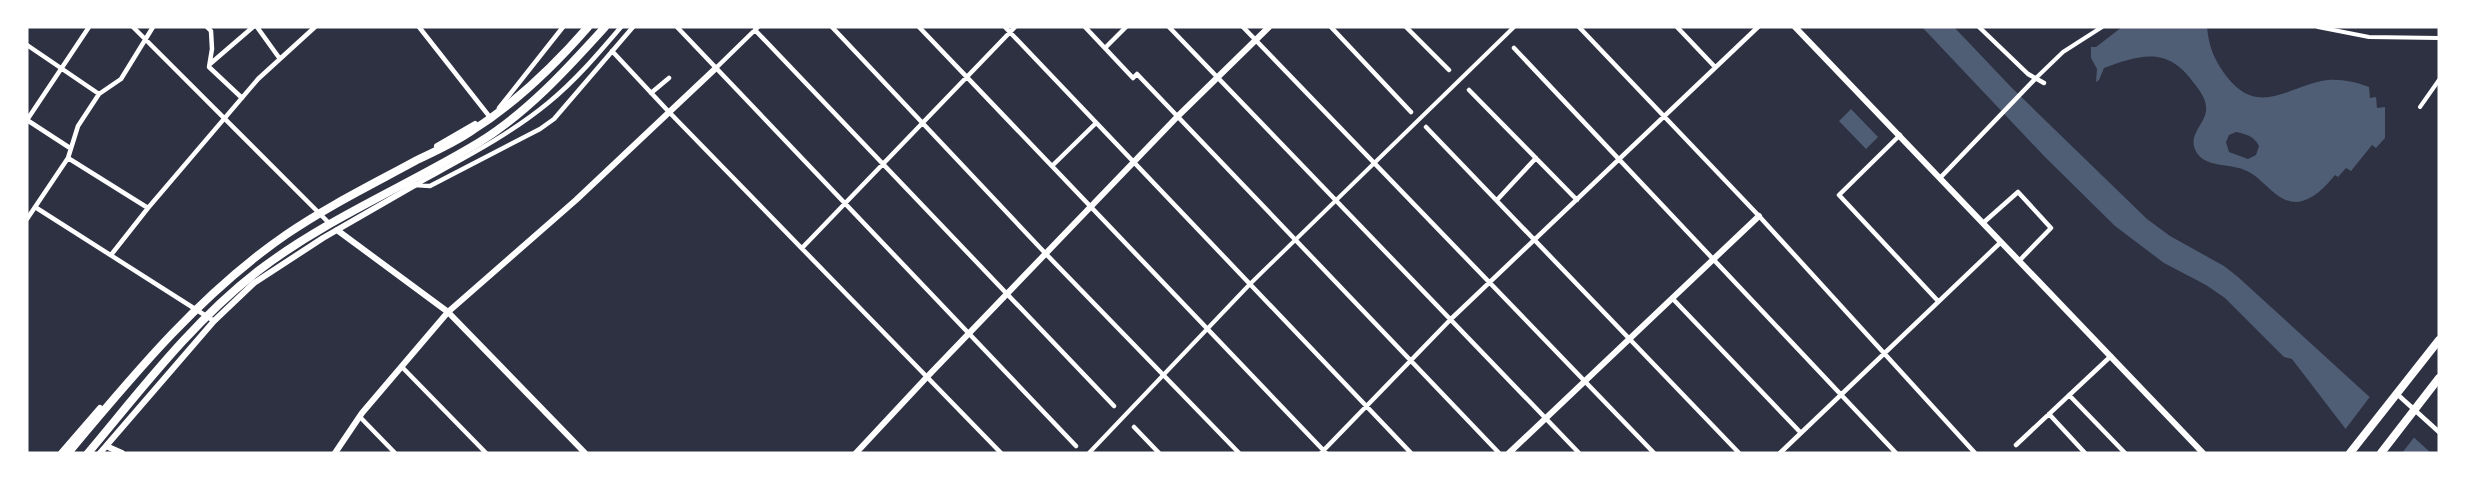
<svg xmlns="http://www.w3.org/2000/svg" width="2466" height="480" font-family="'Libre Baskerville',serif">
	<rect width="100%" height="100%" fill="#2d3142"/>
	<!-- water -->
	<path fill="#4f5d75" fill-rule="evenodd" d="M 1922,27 L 1954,27 L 2012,88 L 2147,219 L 2170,236 L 2224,266 L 2238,277 L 2431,453 L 2364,453 L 2292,359 L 2284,357 L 2225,298 L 2206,285 L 2164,263 L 2115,226 L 2044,156 Z
		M 2122,27 L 2207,27 C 2209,46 2213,57 2224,73 C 2258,121 2290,84 2328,80 C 2342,79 2356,82 2369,87 L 2370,98 L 2376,97 L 2377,108 L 2385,107 L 2385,138 L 2376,148 L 2372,145 L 2351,171 L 2346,168 L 2338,177 L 2335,175 C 2327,185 2313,201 2296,202 C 2276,202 2264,179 2247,171 C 2232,163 2206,168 2197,153 C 2186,136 2204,126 2206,111 C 2207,99 2200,91 2193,82 C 2167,46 2140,55 2104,68 L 2099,80 L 2096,82 L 2097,69 L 2091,58 L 2091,47 L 2096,47 ZM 2236,132 C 2246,134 2254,136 2259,146 L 2256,155 L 2248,159 L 2229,152 L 2226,142 L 2229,135 Z
		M 1851,109 L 1878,137 L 1866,149 L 1839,121 Z"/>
	<!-- pier -->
	<path fill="#2d3142" d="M 2372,394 L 2416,435 L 2402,453 L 2360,453 L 2344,431 Z"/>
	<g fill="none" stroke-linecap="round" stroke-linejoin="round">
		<!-- pedestrian -->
		<path stroke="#fff" stroke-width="4" d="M 2318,27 L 2369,37 L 2439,38
			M 2036,78 L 2063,52 L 2102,27
			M 2420,107 L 2439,80
			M 1089,453 L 1250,284 L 1514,27"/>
		<!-- minor -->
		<path stroke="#fff" stroke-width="4.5" d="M 133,27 L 330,224
			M 207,27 L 211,31 L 212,49 L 209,67 L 242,98
			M 257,27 L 280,59
			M 419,27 L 489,116
			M 677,27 L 1076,446
			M 832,27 L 1046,254 L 1239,453
			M 919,27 L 1326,453
			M 1005,27 L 1411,453
			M 1085,27 L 1133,78 L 1137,74 L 1499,453
			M 1169,27 L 1579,453
			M 1243,27 L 1654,453
			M 1331,27 L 1411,112
			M 1406,27 L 1449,70
			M 1579,27 L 1759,216 L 1975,453
			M 1677,27 L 1715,67
			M 1979,27 L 2028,74 L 2044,83
			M 755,30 L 1114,406
			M 27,45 L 99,94
			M 1105,48 L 1126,27
			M 1514,48 L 1896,453
			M 612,51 L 669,112 L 1001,453
			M 210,64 L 253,27
			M 716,68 L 758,27
			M 1469,90 L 1577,200
			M 651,93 L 669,78
			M 499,108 L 563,27
			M 27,120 L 89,27
			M 27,120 L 70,148
			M 1426,127 L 1739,453
			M 1900,135 L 1839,195 L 1938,301
			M 68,158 L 148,208
			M 1052,166 L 1096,123
			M 1940,178 L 2036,78
			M 415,185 L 430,186 L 540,129 L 554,119 L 633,27
			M 415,185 C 460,160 508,136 548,103 C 575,81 598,54 621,27
			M 1497,200 L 1536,158
			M 35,207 L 214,321
			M 27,219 L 68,158 L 78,126 L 99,94 L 121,79 L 153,27
			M 1983,223 L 2018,192 L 2051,228 L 2019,261
			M 802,248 L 1015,27
			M 111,255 L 148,208 L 258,79 L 315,27
			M 1672,298 L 1801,433
			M 402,367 L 486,453
			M 2397,394 L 2439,432
			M 2069,395 L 2125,453
			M 2049,414 L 2085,453
			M 360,417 L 395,453
			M 1134,427 L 1159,453
			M 2016,445 L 2111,356
			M 1321,453 L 1451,319 L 1758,27
			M 1780,453 L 2001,242"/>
		<!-- tertiary -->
		<path stroke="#fff" stroke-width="6" d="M 1795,27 L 2203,453
			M 437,146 L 475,124
			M 337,230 L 448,312 L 585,453
			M 106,446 L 122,453
			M 61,453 L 100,408
			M 100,453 L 214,321 L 254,283 L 323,238 L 415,185
			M 335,453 L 362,413 L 448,312 L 576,200 L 716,68
			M 856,453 L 926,378 L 1177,117 L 1269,27
			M 1509,453 L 1759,216"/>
		<!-- primary -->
		<path stroke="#fff" stroke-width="8" d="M 2350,453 L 2439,340
			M 2381,453 L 2439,378"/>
		<!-- motorway -->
		<path stroke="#fff" stroke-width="8" d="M 68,453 C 134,374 201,293 287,234 C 328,206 373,184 417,160 C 436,151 456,142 473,130 C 517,102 554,66 588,27
			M 88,453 C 141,390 192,322 258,271 C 326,219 405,187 478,143 C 527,113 567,69 605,27"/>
	</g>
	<!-- border -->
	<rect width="2466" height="480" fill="none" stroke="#ffffff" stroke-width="57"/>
</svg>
